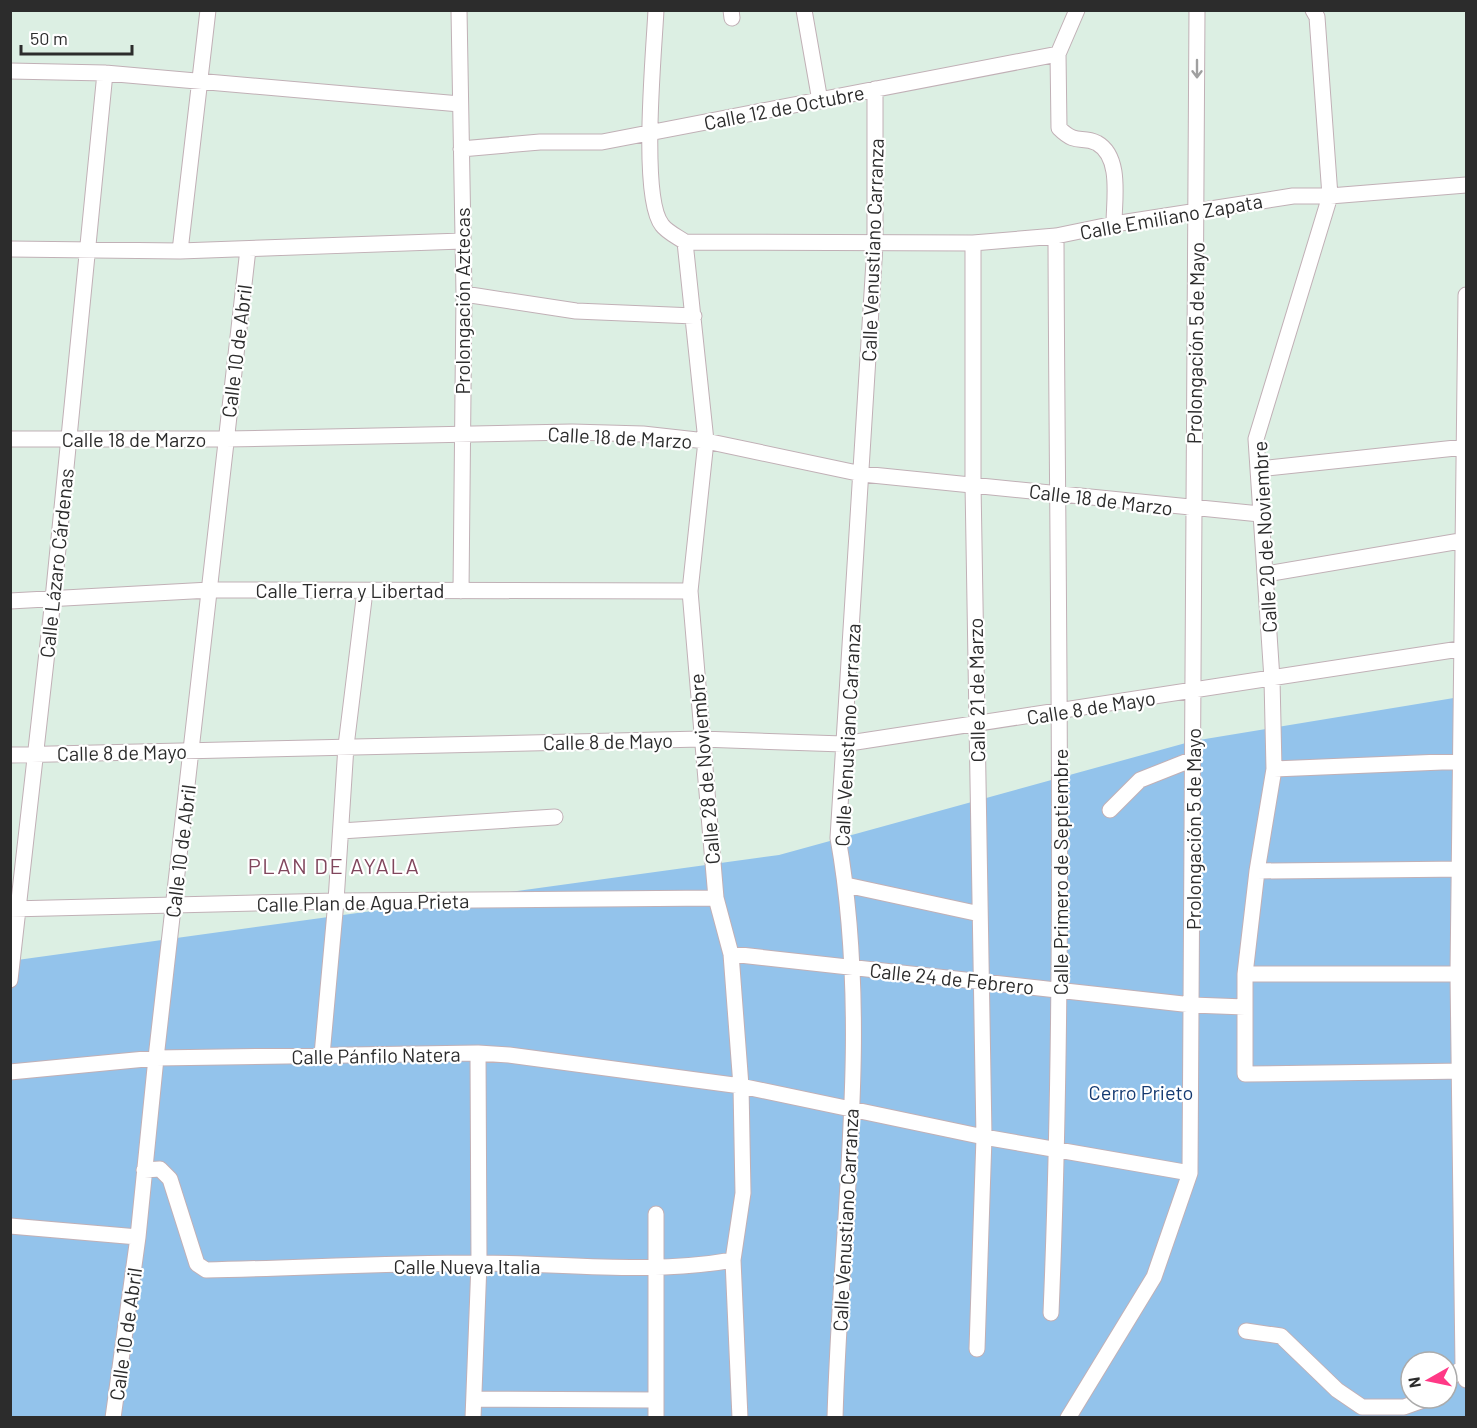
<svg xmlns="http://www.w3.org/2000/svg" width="1477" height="1428" font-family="Barlow,sans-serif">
	<rect width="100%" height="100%" fill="#dcefe3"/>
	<!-- green -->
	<path fill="#93c3eb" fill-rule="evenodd" d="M 1466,696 L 1466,1417 L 11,1417 L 10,961 L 779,855 L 1193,741 ZM 1411,1362 L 1447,1362 L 1447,1398 L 1411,1398 Z"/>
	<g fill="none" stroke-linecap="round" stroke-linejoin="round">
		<!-- minor casing -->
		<g stroke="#c1b0b6" stroke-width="17">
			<path id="minor" d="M 459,10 L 464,294 L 461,591
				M 656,10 C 654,51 640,198 662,225 C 667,232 678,237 685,242 L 706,441 L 690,591 L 716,898 L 731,954 L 741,1086 L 743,1193 L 733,1260 L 740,1418
				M 731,10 L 732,18
				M 804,10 L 820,101
				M 1077,10 L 1058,54 L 1059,128 C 1077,146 1081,135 1097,143 C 1122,157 1114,200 1114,224
				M 1313,10 L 1317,17 L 1330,196 L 1256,439 L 1272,679 L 1274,769 L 1257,871 L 1245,974 L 1245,1074 L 1466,1071
				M 10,71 L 105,73 L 460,104
				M 461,149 L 540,142 L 602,142 L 1058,54
				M 685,242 L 973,243 L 1056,236 L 1114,224 L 1293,196 L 1330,196 L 1466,185
				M 973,243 L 973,484 L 984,1137 L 977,1349
				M 10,249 L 180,251 L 462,241
				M 180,251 L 208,10
				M 464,294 L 576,311 L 694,316
				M 1466,295 L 1458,974 L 1463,1367 L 1466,1380
				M 10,439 L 226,439 L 572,432 L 643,434 L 706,441 L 862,474 L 1260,514
				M 1258,469 L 1465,447
				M 1266,574 L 1466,540
				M 10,601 L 210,590 L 690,591
				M 10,755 L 701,739 L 843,744 L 1466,648
				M 1274,769 L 1466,761
				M 1110,810 L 1140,780 L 1193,759
				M 341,831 L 555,817
				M 1257,871 L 1466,869
				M 846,885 L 980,914
				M 10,909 L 336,901 L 716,898
				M 731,954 L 1192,1005 L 1245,1007
				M 1245,974 L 1466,974
				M 10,980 L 53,599 L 105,73
				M 322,1055 L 336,901 L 346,746 L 365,591
				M 10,1072 L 156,1058 L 478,1053 L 509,1055 L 741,1086 L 984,1137 L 1190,1173
				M 144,1170 L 160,1169 L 170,1179 L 197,1264 L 206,1270 C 297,1268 388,1263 479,1263 C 563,1263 649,1275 733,1260
				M 656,1214 L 656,1418
				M 10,1226 L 138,1237
				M 1051,1313 C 1066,954 1057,595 1056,236
				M 1246,1331 L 1281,1336 L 1337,1390 L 1362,1407 L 1404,1407 L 1429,1398
				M 1447,1381 L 1463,1367
				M 474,1399 L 655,1400
				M 113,1418 L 138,1237 L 156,1058 L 248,249
				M 473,1418 L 479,1263 L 478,1053
				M 835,1418 C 840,1225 872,1029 838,838 L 875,245 L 875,89
				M 1068,1418 L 1154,1277 L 1190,1173 L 1197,10"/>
		</g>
		<!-- minor -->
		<use href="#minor" stroke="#fff" stroke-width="15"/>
	</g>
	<!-- one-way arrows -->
	<defs><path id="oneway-shaft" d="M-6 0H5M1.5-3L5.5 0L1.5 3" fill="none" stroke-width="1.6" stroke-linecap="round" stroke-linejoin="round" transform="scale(1.5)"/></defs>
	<use stroke="#a0a0a0" href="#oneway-shaft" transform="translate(1197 69) rotate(90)"/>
	<g text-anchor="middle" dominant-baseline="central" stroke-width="4.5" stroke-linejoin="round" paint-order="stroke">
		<!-- street labels -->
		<g font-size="20" fill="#2c2c2c" stroke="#fff">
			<text transform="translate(784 107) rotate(-11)">Calle 12 de Octubre</text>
			<text transform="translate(1171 216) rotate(-10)">Calle Emiliano Zapata</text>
			<text transform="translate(872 250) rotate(-88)">Calle Venustiano Carranza</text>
			<text transform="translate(462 301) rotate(-90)">Prolongación Aztecas</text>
			<text transform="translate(1195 343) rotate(-89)">Prolongación 5 de Mayo</text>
			<text transform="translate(236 351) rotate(-83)">Calle 10 de Abril</text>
			<text transform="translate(620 437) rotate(3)">Calle 18 de Marzo</text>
			<text x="134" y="439">Calle 18 de Marzo</text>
			<text transform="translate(1101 499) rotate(7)">Calle 18 de Marzo</text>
			<text transform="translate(1264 537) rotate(-93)">Calle 20 de Noviembre</text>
			<text transform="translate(56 563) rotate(-84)">Calle Lázaro Cárdenas</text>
			<text x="350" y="590">Calle Tierra y Libertad</text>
			<text transform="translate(976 690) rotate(-91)">Calle 21 de Marzo</text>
			<text transform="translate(1091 707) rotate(-9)">Calle 8 de Mayo</text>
			<text transform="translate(847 735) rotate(-87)">Calle Venustiano Carranza</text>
			<text transform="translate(608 741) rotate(-1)">Calle 8 de Mayo</text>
			<text transform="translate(122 752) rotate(-1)">Calle 8 de Mayo</text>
			<text transform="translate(704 769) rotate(-95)">Calle 28 de Noviembre</text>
			<text transform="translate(1193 829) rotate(-90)">Prolongación 5 de Mayo</text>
			<text transform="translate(180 851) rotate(-83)">Calle 10 de Abril</text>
			<text transform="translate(1060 872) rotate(-90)">Calle Primero de Septiembre</text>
			<text transform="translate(363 902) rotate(-1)">Calle Plan de Agua Prieta</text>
			<text transform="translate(952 978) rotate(6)">Calle 24 de Febrero</text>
			<text transform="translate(376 1055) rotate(-1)">Calle Pánfilo Natera</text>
			<text transform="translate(845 1220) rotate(-87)">Calle Venustiano Carranza</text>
			<text x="467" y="1266">Calle Nueva Italia</text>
			<text transform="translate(125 1334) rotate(-82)">Calle 10 de Abril</text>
		</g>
		<!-- park labels -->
		<g font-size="20" fill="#133971" stroke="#fff">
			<text x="1141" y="1092">Cerro Prieto</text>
		</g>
		<!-- quarter labels -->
		<g font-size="22" letter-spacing="1.5" fill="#81475d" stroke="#fff">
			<text x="334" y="865">PLAN DE AYALA</text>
		</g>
	</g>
	<!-- border -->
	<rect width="1477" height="1428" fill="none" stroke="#2c2c2c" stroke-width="24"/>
	<!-- north arrow -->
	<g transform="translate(1429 1380) rotate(261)"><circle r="28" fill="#ffffff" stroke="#ababab" stroke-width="1.5"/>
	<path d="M0-4.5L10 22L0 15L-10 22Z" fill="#ff3986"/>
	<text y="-9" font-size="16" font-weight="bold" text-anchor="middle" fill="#2c2c2c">N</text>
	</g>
	<!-- scale -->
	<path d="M21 45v9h111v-9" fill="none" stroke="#2c2c2c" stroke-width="3"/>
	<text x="30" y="45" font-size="18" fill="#2c2c2c" stroke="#ffffff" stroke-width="4.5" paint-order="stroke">50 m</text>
</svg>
